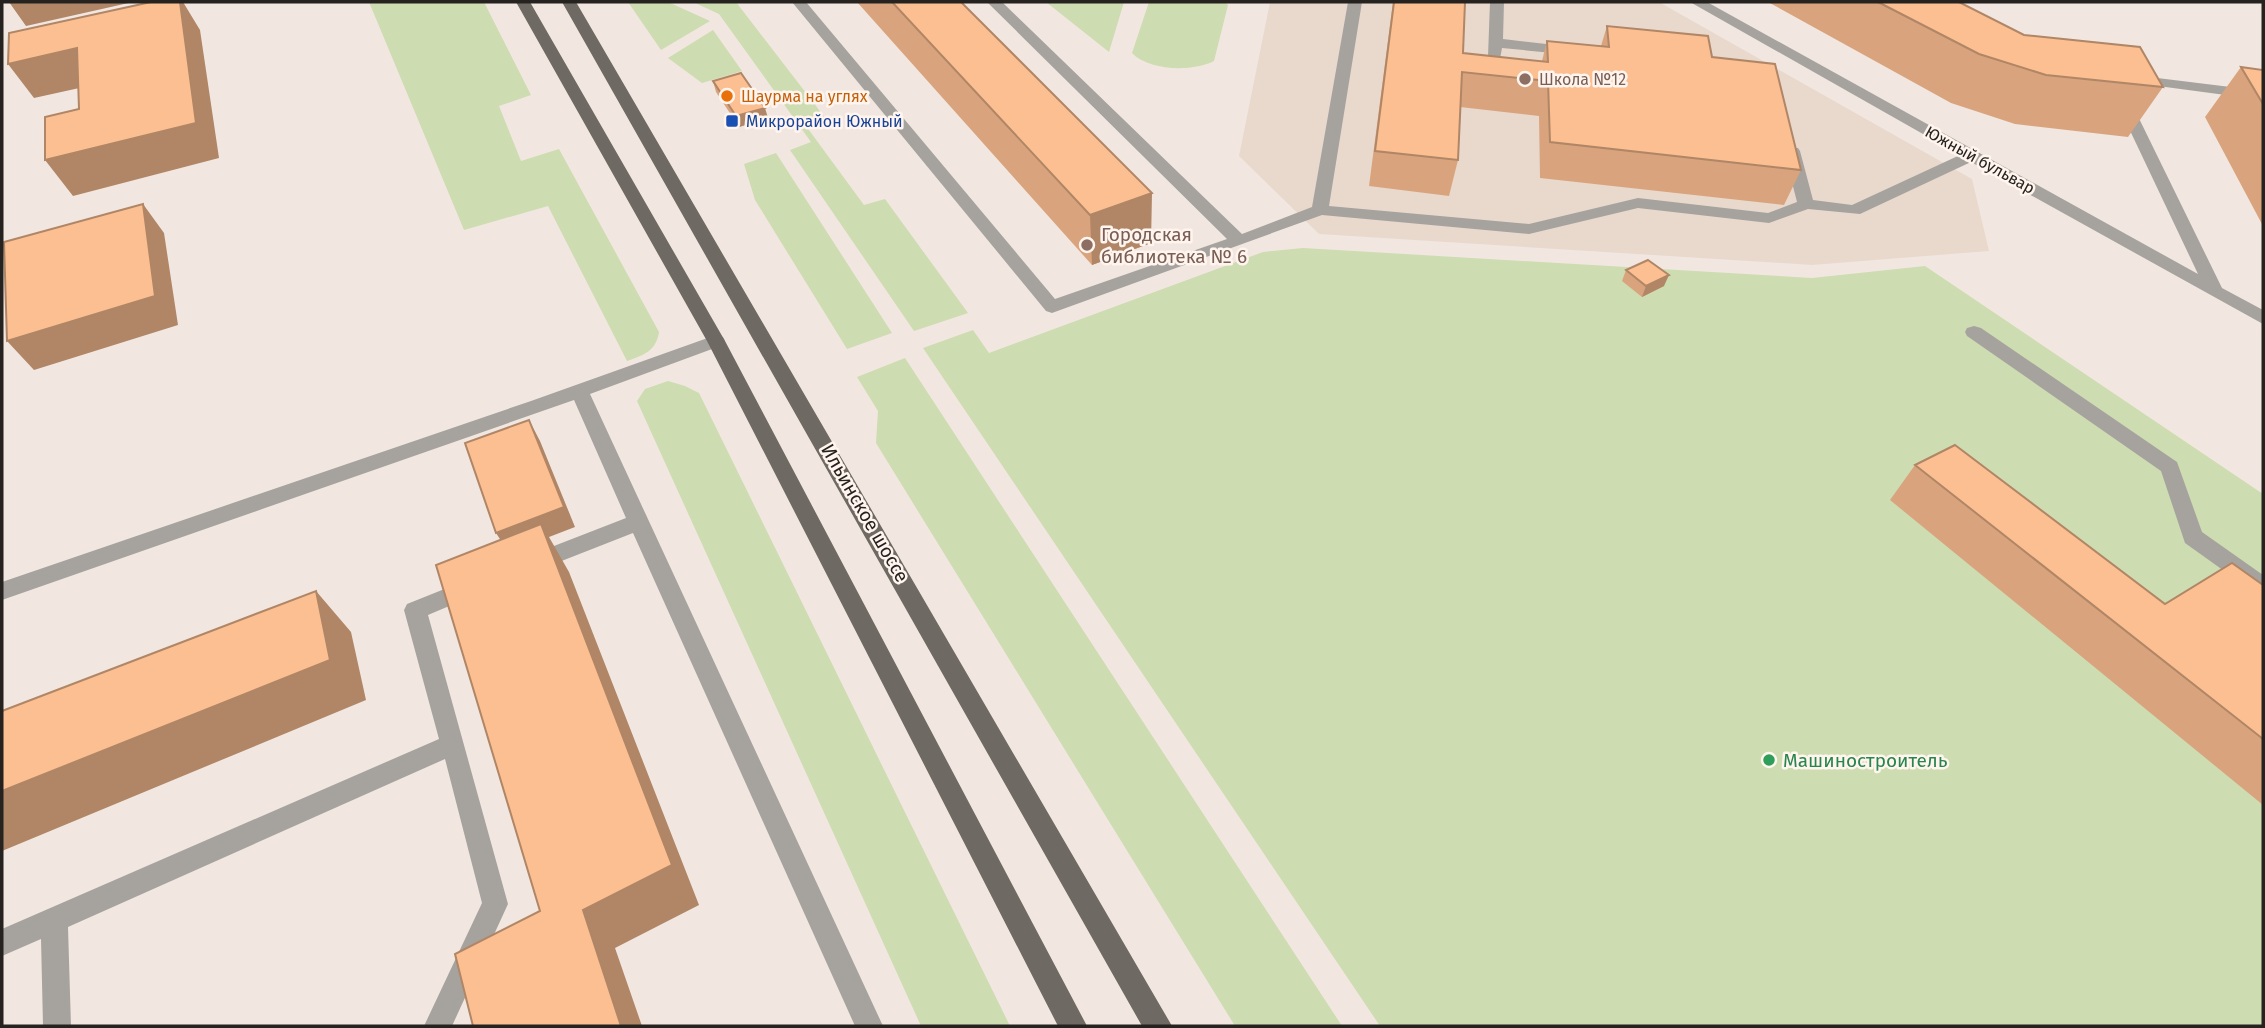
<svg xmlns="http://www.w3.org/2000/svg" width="2265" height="1028" font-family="'Fira Sans',sans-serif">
	<rect width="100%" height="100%" fill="#f1e7e0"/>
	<!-- built -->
	<path fill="#e9d9cd" d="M 1270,2 L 1659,2 L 1972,179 L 1989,251 L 1812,265 L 1319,234 L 1239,156 Z"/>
	<!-- green -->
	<path fill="#cedcb1" d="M 369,2 L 484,2 L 531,95 L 499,106 L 521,161 L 559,149 L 659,332 C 656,351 644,355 627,361 L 548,206 L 464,230 Z
		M 628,2 L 668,2 L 710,21 L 661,50 Z
		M 693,2 L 736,2 L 826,119 L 806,126 L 864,205 L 885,199 L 968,313 L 914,331 L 790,150 L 811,142 L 719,14 Z
		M 1046,2 L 1124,2 L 1109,52 Z
		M 1149,2 L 1225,2 L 1228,5 L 1214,61 C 1193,72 1149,71 1132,53 Z
		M 713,30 L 742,71 L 702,83 L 668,58 Z
		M 776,153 L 892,333 L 847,349 L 755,200 L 744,164 Z
		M 1303,248 L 1812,278 L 1925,266 L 2263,494 L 2263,1026 L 1380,1026 L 923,348 L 973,330 L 989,353 L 1263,252 Z
		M 905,358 L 1342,1026 L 1235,1026 L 876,443 L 878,411 L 857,377 Z
		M 668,381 L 685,386 L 699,393 L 1010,1026 L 921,1026 L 637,401 L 645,389 Z"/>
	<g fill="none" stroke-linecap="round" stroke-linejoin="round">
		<!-- minor -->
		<path fill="#a6a39f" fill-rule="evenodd" d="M 792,2 L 806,2 L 1055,299 L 1227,239 L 987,2 L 1002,2 L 1242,234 L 1312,207 L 1348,2 L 1362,2 L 1329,206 L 1529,224 L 1638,198 L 1768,213 L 1797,202 L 1784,151 L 1786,148 L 1798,148 L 1800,151 L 1813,200 L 1852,205 L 1960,155 L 1690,2 L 1707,2 L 2198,274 L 2116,101 L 2119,98 L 2129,98 L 2222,288 L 2263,310 L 2263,324 L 1971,162 L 1860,214 L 1808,209 L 1769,223 L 1638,208 L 1529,234 L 1322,215 L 1052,313 L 1046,311 Z
			M 1490,2 L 1504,2 L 1503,39 L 1573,47 L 1580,51 L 1573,55 L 1502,48 L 1500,59 L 1490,59 L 1488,56 Z
			M 2133,75 L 2263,91 L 2263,100 L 2128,82 L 2126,79 Z
			M 1974,326 L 1981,328 L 2177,462 L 2202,532 L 2263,575 L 2263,596 L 2255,593 L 2185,543 L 2161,471 L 1967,336 L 1965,332 L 1967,328 Z
			M 716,335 L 723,337 L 725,341 L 723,345 L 590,394 L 883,1026 L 855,1026 L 633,533 L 531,573 L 523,570 L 520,564 L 523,558 L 626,518 L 574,400 L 2,600 L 2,582 L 531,401 Z
			M 472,578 L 480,581 L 483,587 L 480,593 L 428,615 L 508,904 L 452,1026 L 424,1026 L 482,903 L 445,759 L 68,927 L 71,1026 L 43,1026 L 41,939 L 2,956 L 2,929 L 439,739 L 404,610 L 407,604 Z"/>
		<!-- major -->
		<path fill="#6e6962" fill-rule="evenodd" d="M 516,2 L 530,2 L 725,341 L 1087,1026 L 1058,1026 L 707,341 Z
			M 562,2 L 576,2 L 1172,1026 L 1142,1026 Z"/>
	</g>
	<!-- wall -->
	<path fill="#d9a47d" d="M 857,2 L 961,2 L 1151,243 L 1092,265 Z
		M 1393,2 L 1465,2 L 1463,53 L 1542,61 L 1547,41 L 1601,46 L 1607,26 L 1712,57 L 1801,170 L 1784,205 L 1540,178 L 1539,116 L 1460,107 L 1458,160 L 1449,196 L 1369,186 Z
		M 1768,2 L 1959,2 L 2024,35 L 2163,87 L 2128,137 L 2015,124 L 1951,103 Z
		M 2241,67 L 2263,70 L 2263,226 L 2205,117 Z
		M 713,81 L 768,118 L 739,127 L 716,92 Z
		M 1626,270 L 1664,286 L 1642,297 L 1622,281 Z
		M 1915,465 L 2165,604 L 2263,585 L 2263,805 L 1890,500 Z"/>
	<!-- shaded-wall -->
	<path fill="#b08666" d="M 9,2 L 133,2 L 26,26 Z
		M 180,2 L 183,2 L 200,30 L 219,158 L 73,196 L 45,160 Z
		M 77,48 L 102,83 L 34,98 L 8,64 Z
		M 765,108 L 768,118 L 739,127 L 736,116 Z
		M 1152,193 L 1151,243 L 1092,265 L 1090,215 Z
		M 143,204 L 164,233 L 178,325 L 34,370 L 7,341 Z
		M 1669,275 L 1664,286 L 1642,297 L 1646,286 Z
		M 529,420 L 540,441 L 575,527 L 549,537 L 569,572 L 699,905 L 615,948 L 642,1026 L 621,1026 L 583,910 L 509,553 L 496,533 Z
		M 316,591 L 351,632 L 366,700 L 2,851 L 2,791 Z"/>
	<!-- building -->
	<path fill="#fcbf91" stroke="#b08666" stroke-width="2" d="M 151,2 L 180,2 L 196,123 L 45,160 L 45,117 L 79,109 L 77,48 L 8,64 L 9,33 Z
		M 892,2 L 961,2 L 1152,193 L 1090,215 Z
		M 1394,2 L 1465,2 L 1463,53 L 1548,62 L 1547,41 L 1609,47 L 1607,26 L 1708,36 L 1712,57 L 1775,64 L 1801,170 L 1550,142 L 1548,81 L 1462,72 L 1458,160 L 1375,151 Z
		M 1878,2 L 1959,2 L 2024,35 L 2140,47 L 2163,87 L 2046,75 L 1979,54 Z
		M 2241,67 L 2263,70 L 2263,104 Z
		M 741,73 L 765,108 L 736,116 L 713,81 Z
		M 143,204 L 155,296 L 7,341 L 4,242 Z
		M 1648,260 L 1669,275 L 1646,286 L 1626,270 Z
		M 529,420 L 564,507 L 496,533 L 465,443 Z
		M 1955,445 L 2165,604 L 2232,563 L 2263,585 L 2263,739 L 1915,465 Z
		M 541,524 L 672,865 L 583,910 L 621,1026 L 473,1026 L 455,954 L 540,911 L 436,565 Z
		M 316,591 L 330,660 L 2,791 L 2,711 Z"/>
	<!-- markers -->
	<g fill="#8d6e63" stroke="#fff5ee" stroke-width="2.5">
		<circle cx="1525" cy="79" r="7"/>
		<circle cx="1087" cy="245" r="7"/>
	</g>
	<circle fill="#e8710a" stroke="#fff5ee" stroke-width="2.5" cx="727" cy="96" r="7"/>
	<rect fill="#1a4fb4" stroke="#fff5ee" stroke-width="2.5" x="725" y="114" width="14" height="14" rx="3.5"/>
	<circle fill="#2e9e5b" stroke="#fff5ee" stroke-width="2.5" cx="1769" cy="760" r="7"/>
	<g text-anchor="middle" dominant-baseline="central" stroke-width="5" stroke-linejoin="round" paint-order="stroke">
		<!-- far-education labels -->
		<g font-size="16" fill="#785e54" stroke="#fff5ee" text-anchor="start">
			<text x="1539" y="79">Школа №12</text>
		</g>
		<!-- far-food labels -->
		<g font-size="16" fill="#c56008" stroke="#fff5ee" text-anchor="start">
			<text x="741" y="96">Шаурма на углях</text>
		</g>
		<!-- far-transit labels -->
		<g font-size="16" fill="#164399" stroke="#fff5ee" text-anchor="start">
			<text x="746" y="121">Микрорайон Южный</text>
		</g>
		<!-- far-street labels -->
		<g font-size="16" fill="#25221f" stroke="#fff5ee">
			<text transform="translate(1980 160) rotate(29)">Южный бульвар</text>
		</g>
		<!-- education labels -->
		<g font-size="19" fill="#785e54" stroke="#fff5ee" text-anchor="start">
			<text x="1101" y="234">Городская<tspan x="1101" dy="22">библиотека № 6</tspan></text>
		</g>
		<!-- street labels -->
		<g font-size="19" fill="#25221f" stroke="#fff5ee">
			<text transform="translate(865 513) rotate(60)">Ильинское шоссе</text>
		</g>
		<!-- leisure labels -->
		<g font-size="19" fill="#27864d" stroke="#fff5ee" text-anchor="start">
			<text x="1783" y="760">Машиностроитель</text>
		</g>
	</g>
	<!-- border -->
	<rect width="2265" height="1028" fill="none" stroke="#25221f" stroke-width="7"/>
</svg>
